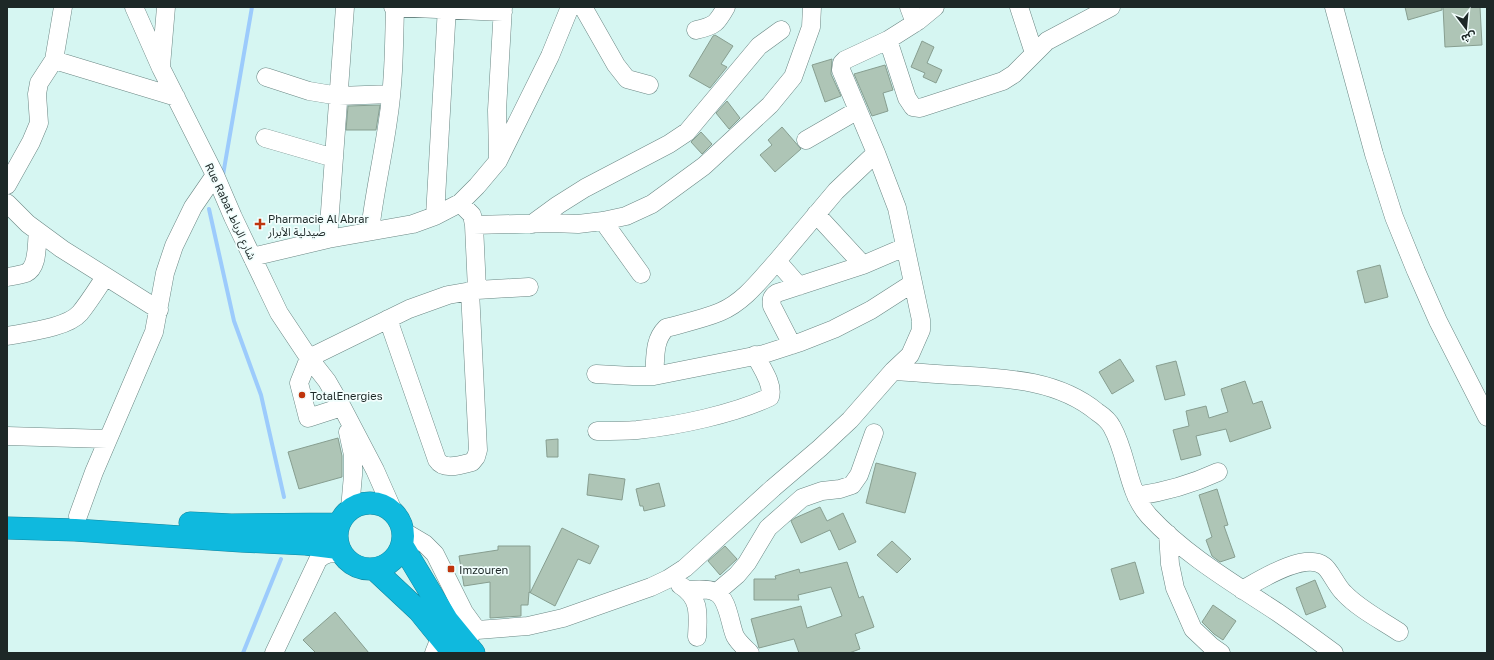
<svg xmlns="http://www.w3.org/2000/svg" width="1494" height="660" font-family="'Golos Text','Noto Sans Arabic',sans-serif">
	<rect width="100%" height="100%" fill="#d6f6f2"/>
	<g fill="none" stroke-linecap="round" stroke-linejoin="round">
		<!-- stream -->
		<path stroke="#9ccbfc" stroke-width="4" d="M 223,175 L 252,7
			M 209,209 L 234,321 L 261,395 L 284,497
			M 243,653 L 281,559"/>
	</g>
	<!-- building -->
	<path fill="#aec5b6" stroke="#879e90" d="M 1405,7 L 1442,7 L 1442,10 L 1408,20 Z
		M 1443,7 L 1480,7 L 1482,45 L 1445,47 Z
		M 715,35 L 733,46 L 721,64 L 727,67 L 710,88 L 689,76 L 713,36 Z
		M 922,41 L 934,47 L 927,63 L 942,70 L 936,83 L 923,77 L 925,73 L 911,67 Z
		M 832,59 L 831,74 L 841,96 L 825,102 L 812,65 Z
		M 885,65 L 893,90 L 883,93 L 888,111 L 872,116 L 854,74 Z
		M 727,101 L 740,118 L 729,129 L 716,113 Z
		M 380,105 L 376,130 L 346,130 L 348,106 Z
		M 782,127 L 801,149 L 775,172 L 760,155 L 772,145 L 768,140 Z
		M 701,132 L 712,144 L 702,154 L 691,142 Z
		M 1380,265 L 1388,297 L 1365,303 L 1357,271 Z
		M 1120,359 L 1134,381 L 1112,394 L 1099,372 Z
		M 1176,361 L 1185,395 L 1165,400 L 1156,366 Z
		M 1245,381 L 1253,404 L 1262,401 L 1271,428 L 1230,442 L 1226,429 L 1196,436 L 1201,455 L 1181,460 L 1173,430 L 1189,426 L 1186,411 L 1206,406 L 1209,418 L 1228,412 L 1221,389 Z
		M 338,438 L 342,456 L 342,477 L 299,489 L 288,452 Z
		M 558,439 L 558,457 L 547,457 L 546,440 Z
		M 876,463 L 916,473 L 905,513 L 866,503 Z
		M 589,474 L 625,479 L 622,500 L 587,495 Z
		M 659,483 L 665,506 L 644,511 L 643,506 L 640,506 L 636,489 Z
		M 1217,489 L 1228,525 L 1224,526 L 1235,557 L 1220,562 L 1212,556 L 1206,540 L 1212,537 L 1199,495 Z
		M 820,507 L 827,521 L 843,513 L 856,542 L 839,550 L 830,530 L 801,543 L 791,521 L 795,518 Z
		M 562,528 L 599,546 L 590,564 L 578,559 L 555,606 L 529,592 L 528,605 L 521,605 L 521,616 L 490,618 L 490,582 L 464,586 L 459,556 L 498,550 L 498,546 L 530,546 L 530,593 Z
		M 892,541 L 911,559 L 897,573 L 877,555 Z
		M 725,546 L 737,559 L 720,575 L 708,561 Z
		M 847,562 L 859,598 L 863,596 L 874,627 L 855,634 L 860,649 L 849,653 L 799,653 L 794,639 L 759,648 L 751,619 L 801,606 L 807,628 L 842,616 L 831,587 L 798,595 L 799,600 L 754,600 L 754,579 L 776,579 L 775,576 L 799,569 L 800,573 Z
		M 1135,562 L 1144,593 L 1120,600 L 1111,569 Z
		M 1315,580 L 1326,607 L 1306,615 L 1296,588 Z
		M 1213,605 L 1236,621 L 1223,640 L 1214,634 L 1202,622 Z
		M 335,612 L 369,653 L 316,653 L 303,640 Z"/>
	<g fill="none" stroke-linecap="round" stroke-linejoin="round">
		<!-- minor casing -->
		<g stroke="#6b8784" stroke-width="19">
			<path id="minor" d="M 134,7 L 161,68 L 215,175 L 233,217 L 279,313 L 309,358 L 327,381 L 342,407 L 375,470 L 394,513
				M 393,7 L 503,12
				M 583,7 L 616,65 L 627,79 L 649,85
				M 909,7 L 915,23
				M 1019,7 L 1034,53
				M 1334,7 L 1374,154 L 1394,217 L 1416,271 L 1438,321 L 1487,417
				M 696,30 C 715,26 717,23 726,7
				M 888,40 L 907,98 L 913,107 L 920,108 L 1003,81 L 1014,74 L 1047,41 L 1111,7
				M 54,60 L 176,97
				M 161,66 L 166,7
				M 266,77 L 309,91 L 339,96 L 391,94
				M 265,138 L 334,158
				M 806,140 L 858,110
				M 498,158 L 497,110 L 503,7
				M 7,185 L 31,142 L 39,123 L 37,94 L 39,83 L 54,60 L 63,7
				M 7,203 L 28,224 L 62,249 L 159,310
				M 460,203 L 472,215 L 474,225 L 477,290
				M 816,214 L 863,265
				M 435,216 L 447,7
				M 603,221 L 641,274
				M 532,224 L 558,205 L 585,188 L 669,144 L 687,132 L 759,46 L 781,30
				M 474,225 L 552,223 L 578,224 L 603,221 L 626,216 L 652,204 L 704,166 L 770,105 L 793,77 L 811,27 L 812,7
				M 370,231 C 374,194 383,157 388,120 C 394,82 394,45 395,7
				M 328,239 L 345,7
				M 252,257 L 328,239 L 413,224 L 435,216 L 460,203 L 477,186 L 498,161 L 550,56 L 570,7
				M 7,277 C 13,276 20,275 26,273 C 39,267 36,244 38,232
				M 799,286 L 777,261 L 836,191 L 876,153
				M 388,319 L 437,460 C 444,471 461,465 472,462 L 476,457 L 478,450 L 470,291
				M 7,336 C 27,332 67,328 80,313 C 89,302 97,289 105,277
				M 792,345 L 772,306 C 771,300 771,297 777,293 L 863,265 L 905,247
				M 893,371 C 913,372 933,374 953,375 C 1004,378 1057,379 1097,412 C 1103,416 1109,421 1112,427 C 1128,455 1127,492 1149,516 C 1185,555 1233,583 1277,612 C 1296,625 1315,639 1334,653
				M 596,374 L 633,376 L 654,376 L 764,354 L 801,342 L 834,329 L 871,310 L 913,283
				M 654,376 C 656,358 653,341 666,328 C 684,323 703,319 720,312 C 744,302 760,280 777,261
				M 342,407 L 308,418 L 299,383 L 309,358 L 409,309 L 448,295 L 477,290 L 529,287
				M 597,431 C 610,431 624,431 637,430 C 677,426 734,414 770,397 C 774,384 761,367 755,355
				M 348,432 L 353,455 L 353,475 L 350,509
				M 7,436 L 107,439
				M 1136,496 C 1164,492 1192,484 1218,472
				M 78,516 L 94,472 L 154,332 L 165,273 L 174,246 L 193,207 L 215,175
				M 403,531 L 425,544 L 435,554 L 464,612 L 477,630
				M 1168,534 L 1170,564 L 1175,588 L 1193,629 L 1211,646 L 1221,653
				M 680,585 C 701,598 698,615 697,637
				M 687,590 C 696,590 707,588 715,592 C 728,597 730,625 735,636 C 738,642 745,648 750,653
				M 1242,590 C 1260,580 1305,551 1324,566 C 1330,570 1337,587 1344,593 C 1359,609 1381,620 1399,632
				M 717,592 L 737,575 L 747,563 L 768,528 L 802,498 L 822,491 L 840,489 L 852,485 L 859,475 L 874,433
				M 462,639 L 477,630 L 528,626 L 563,618 L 651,587 L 668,579 L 685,568 L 773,488 L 820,448 L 850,420 L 893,371 L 910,355 L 921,330 L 921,320 L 897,208 L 876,153 L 841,70 L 842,63 L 845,60 L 888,40 L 918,21 L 935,7
				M 274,653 L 318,560 C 325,553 331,553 341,553
				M 434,653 L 440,638"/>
		</g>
		<!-- highway casing -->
		<g stroke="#14869e" stroke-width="23">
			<path id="highway" d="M337 536a33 33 0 1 1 66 0a33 33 0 1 1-66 0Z
				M 190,523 L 231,525 L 338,524
				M 7,528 L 75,530 L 241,541 L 306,544 L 338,548
				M 402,545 L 447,620 L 474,653
				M 374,569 L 419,611 L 453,653"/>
		</g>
		<!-- minor -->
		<use href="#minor" stroke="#fff" stroke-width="18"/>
		<!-- highway -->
		<use href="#highway" stroke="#0fb9de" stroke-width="22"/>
	</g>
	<!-- markers -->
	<g fill="#bf350d" stroke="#f2fefd" stroke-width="1.5">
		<path d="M258 218h4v4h4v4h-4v4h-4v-4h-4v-4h4z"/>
		<circle cx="302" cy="395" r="4"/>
		<rect x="447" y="565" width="8" height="8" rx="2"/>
	</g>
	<g text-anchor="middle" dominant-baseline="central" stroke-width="3.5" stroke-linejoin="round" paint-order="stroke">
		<!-- street labels -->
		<g font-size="11" fill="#1d2827" stroke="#f2fefd">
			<text transform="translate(231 211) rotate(65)">Rue Rabat شارع الرباط</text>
		</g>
		<!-- poi labels -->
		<g font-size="11" fill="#1d2827" stroke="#f2fefd" text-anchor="start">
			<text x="268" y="218">Pharmacie Al Abrar<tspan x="268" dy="13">صيدلية الأبرار</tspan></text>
			<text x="310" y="395">TotalEnergies</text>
			<text x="459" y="569">Imzouren</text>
		</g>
	</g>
	<!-- border -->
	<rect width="1494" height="660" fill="none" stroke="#1d2827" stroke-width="16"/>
	<!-- north arrow -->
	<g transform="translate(1466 28) rotate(164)" stroke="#f2fefd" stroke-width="3" paint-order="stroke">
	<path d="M0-3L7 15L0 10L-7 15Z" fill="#1d2827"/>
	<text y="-6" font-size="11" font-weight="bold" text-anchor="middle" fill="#1d2827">ش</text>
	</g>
</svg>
